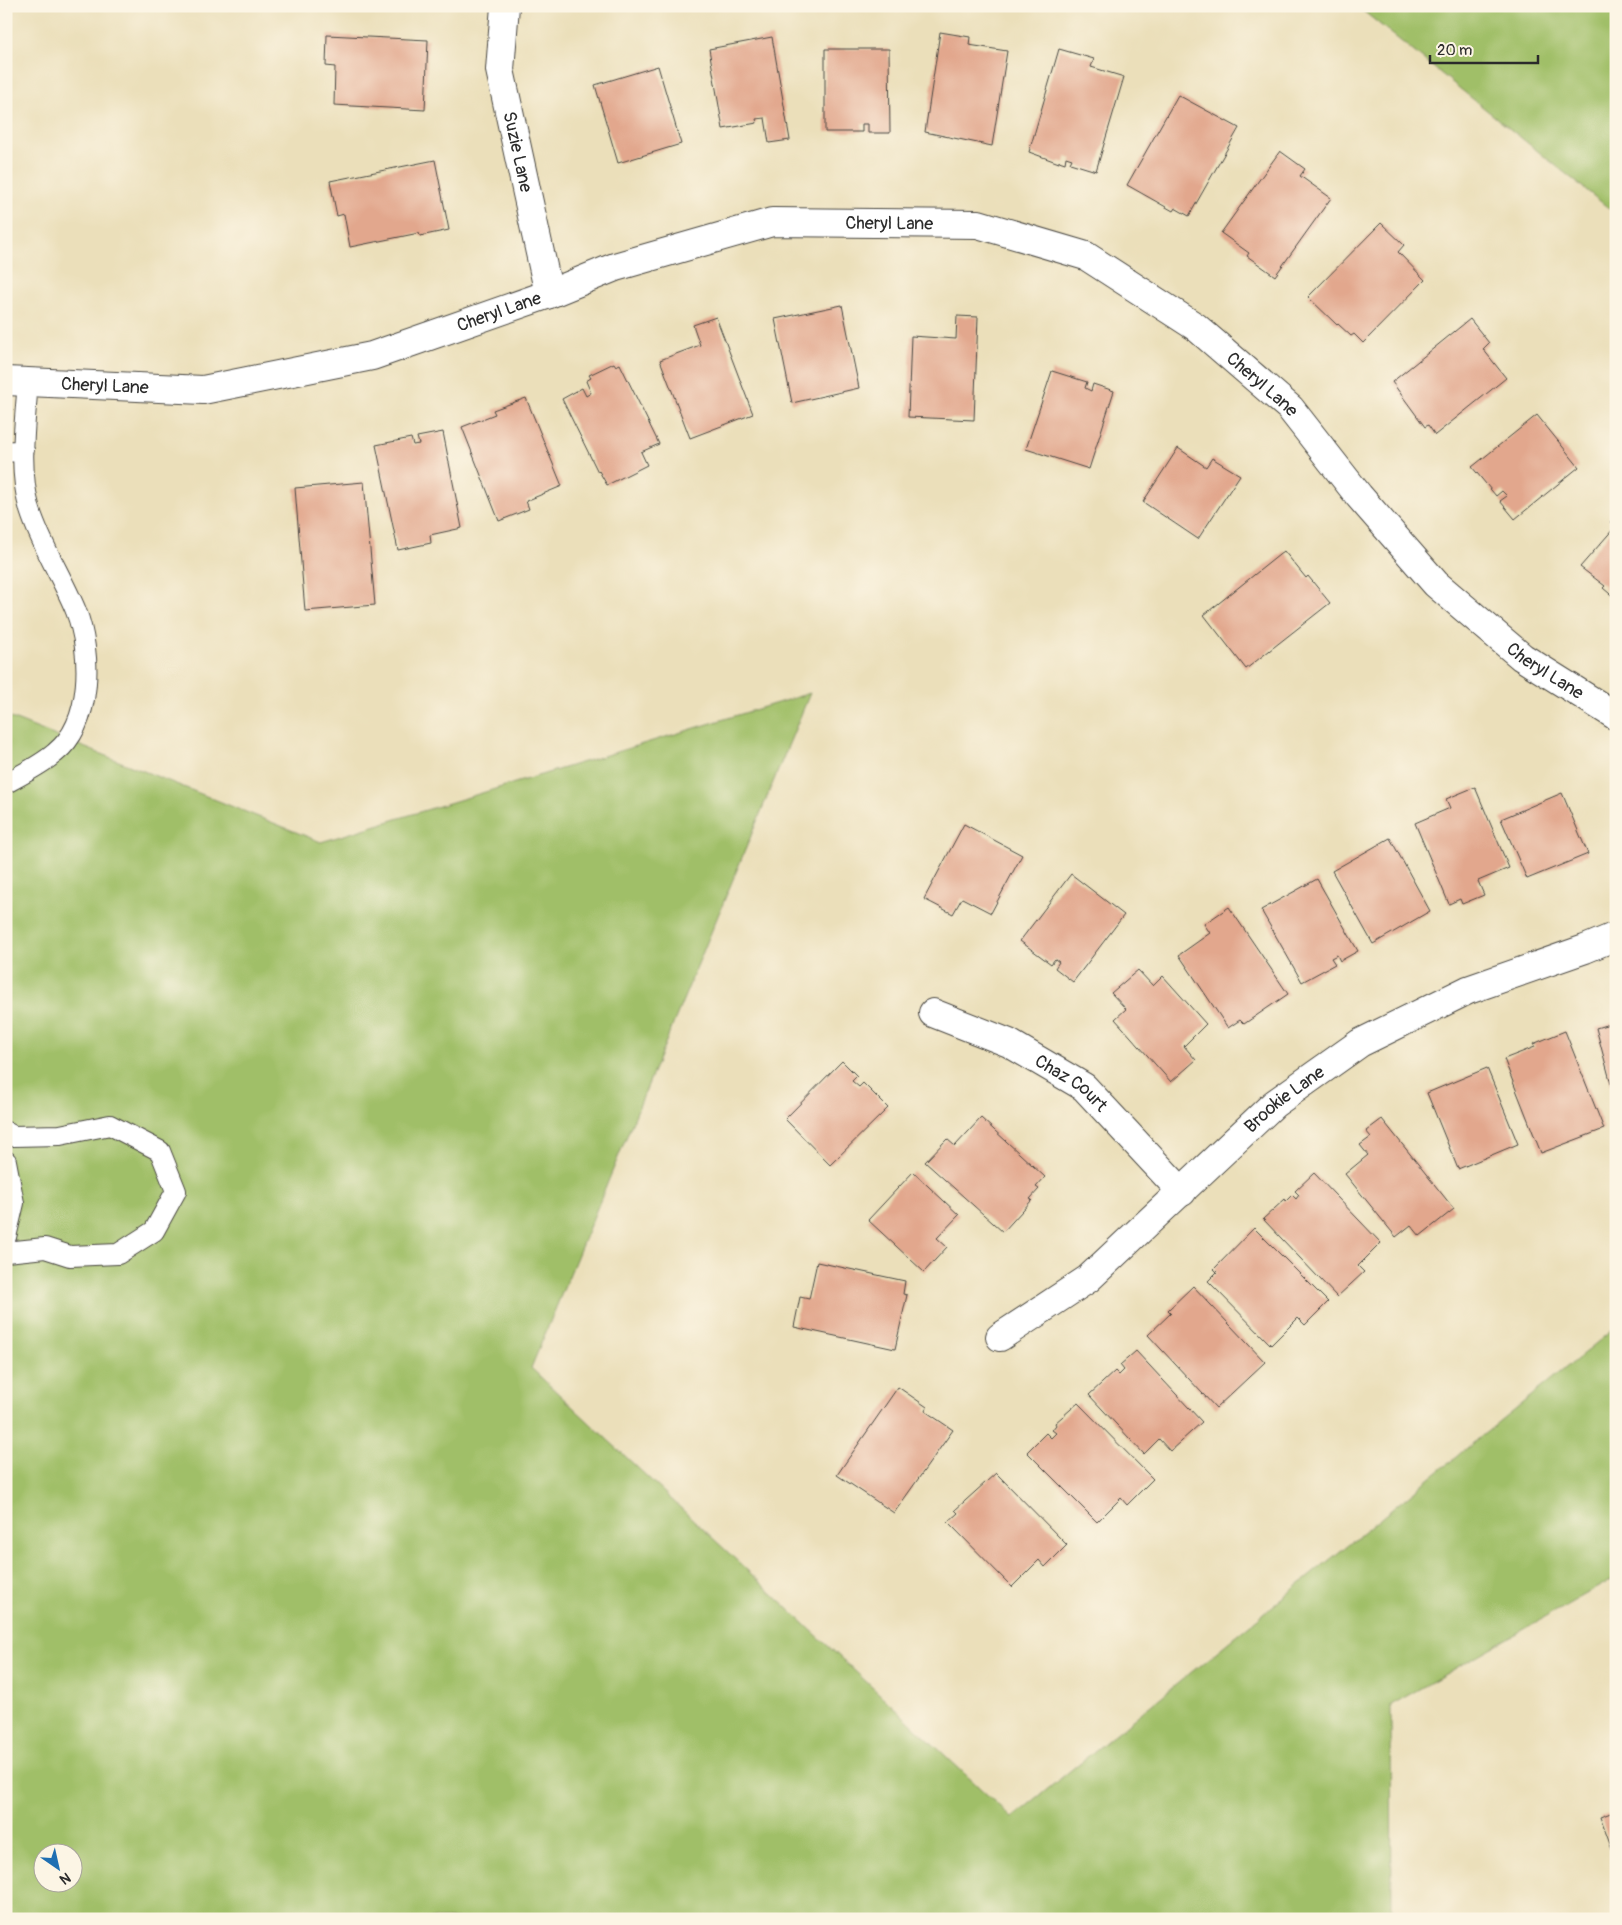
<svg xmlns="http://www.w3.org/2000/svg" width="1622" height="1925" font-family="Pangolin,sans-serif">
	<rect width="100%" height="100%" fill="#fcf5e5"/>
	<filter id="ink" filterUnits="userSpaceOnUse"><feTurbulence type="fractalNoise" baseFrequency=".02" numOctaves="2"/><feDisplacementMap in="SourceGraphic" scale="10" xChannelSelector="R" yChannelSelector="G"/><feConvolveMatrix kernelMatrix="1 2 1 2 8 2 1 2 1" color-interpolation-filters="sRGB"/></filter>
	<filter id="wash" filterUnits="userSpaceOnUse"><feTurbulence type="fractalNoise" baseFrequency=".0096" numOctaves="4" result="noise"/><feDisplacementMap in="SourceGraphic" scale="20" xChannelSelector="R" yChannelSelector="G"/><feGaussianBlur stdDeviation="1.12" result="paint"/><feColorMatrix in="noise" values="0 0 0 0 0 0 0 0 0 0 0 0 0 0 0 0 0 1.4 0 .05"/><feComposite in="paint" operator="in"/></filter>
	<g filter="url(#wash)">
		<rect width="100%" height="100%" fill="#ebdfba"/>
		<!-- green -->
		<path fill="#a0bf67" stroke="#667549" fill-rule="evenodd" d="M 1357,6 L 1616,6 L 1616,214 Z
			M 810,693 L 531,1368 L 1012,1818 L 1616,1327 L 1616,1577 L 1391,1705 L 1392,1919 L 6,1919 L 6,716 L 321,842 ZM 42,1852 L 72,1852 L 72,1882 L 42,1882 Z"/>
		<g id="blocks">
			<!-- building -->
			<path fill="#e2a78d" d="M 940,32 L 970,37 L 969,45 L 1007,51 L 992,146 L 925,132 Z
				M 327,35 L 428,40 L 425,110 L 334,105 L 335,67 L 326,66 Z
				M 772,37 L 790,140 L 769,143 L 765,118 L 756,119 L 757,123 L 723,129 L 709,49 Z
				M 825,49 L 889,49 L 890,133 L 868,133 L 868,124 L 862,124 L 862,132 L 825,132 Z
				M 1059,49 L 1094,59 L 1091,67 L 1124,77 L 1096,171 L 1070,163 L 1072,159 L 1066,157 L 1065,163 L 1059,161 L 1059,163 L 1029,152 Z
				M 658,66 L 681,144 L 618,163 L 595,85 Z
				M 1178,95 L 1239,128 L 1189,216 L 1175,208 L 1173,211 L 1127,185 Z
				M 1280,151 L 1305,169 L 1300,176 L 1331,198 L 1275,276 L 1247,256 L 1249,253 L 1221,233 Z
				M 435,160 L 449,230 L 420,236 L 419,233 L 350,247 L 344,214 L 337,216 L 330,181 Z
				M 1381,223 L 1404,245 L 1398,252 L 1425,280 L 1363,343 L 1354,334 L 1351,336 L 1338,324 L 1337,325 L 1308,297 Z
				M 842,305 L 859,388 L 792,403 L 775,319 Z
				M 957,316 L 978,317 L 974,420 L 908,417 L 911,336 L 956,339 Z
				M 716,317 L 753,414 L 690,438 L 660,360 L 700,345 L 693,325 Z
				M 1470,319 L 1489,343 L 1483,349 L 1506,378 L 1435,435 L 1428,425 L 1425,427 L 1392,382 Z
				M 614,363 L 616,366 L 620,364 L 659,444 L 641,452 L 647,465 L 607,485 L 599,471 L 598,472 L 562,399 L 582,388 L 586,396 L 591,393 L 586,381 L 591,378 L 589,375 Z
				M 1052,371 L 1087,382 L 1085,388 L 1091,391 L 1093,384 L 1114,391 L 1089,469 L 1026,449 Z
				M 526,398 L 562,486 L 526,501 L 529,509 L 499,521 L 462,427 L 495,414 L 493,410 Z
				M 1537,415 L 1579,467 L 1515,519 L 1500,501 L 1507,496 L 1502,491 L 1496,496 L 1472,467 Z
				M 443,432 L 462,528 L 430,535 L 431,543 L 398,550 L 376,445 L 411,438 L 413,445 L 419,444 L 417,437 Z
				M 1178,448 L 1206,467 L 1212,458 L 1240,475 L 1198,539 L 1143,502 Z
				M 364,482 L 375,605 L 305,611 L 295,488 Z
				M 1616,516 L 1616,599 L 1603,588 L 1605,586 L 1580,567 L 1615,527 L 1610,522 Z
				M 1284,551 L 1306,578 L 1308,576 L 1330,603 L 1246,669 L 1204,615 Z
				M 1475,787 L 1509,868 L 1478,881 L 1484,895 L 1462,904 L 1460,899 L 1449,904 L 1415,823 L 1450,808 L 1446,799 Z
				M 1562,793 L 1588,854 L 1527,879 L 1501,819 Z
				M 964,824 L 1022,855 L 991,913 L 962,898 L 953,914 L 924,899 Z
				M 1390,838 L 1430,911 L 1373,944 L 1332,871 Z
				M 1071,874 L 1124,915 L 1073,982 L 1055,968 L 1059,962 L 1055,959 L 1051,964 L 1020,941 Z
				M 1317,879 L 1358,951 L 1340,961 L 1337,955 L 1331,958 L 1335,964 L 1302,982 L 1261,910 Z
				M 1229,907 L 1288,994 L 1244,1024 L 1240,1020 L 1228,1028 L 1179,955 L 1210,933 L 1204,924 Z
				M 1138,970 L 1153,986 L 1163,976 L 1206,1024 L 1184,1046 L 1196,1060 L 1171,1082 L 1115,1019 L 1126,1009 L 1111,993 Z
				M 1616,1022 L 1616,1099 L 1615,1099 L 1596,1028 Z
				M 1565,1031 L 1604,1129 L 1541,1153 L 1504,1059 L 1535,1047 L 1533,1044 Z
				M 842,1061 L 857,1076 L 852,1081 L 859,1087 L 863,1083 L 888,1108 L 830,1165 L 785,1119 Z
				M 1487,1068 L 1518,1144 L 1458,1169 L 1427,1093 Z
				M 981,1118 L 1045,1177 L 1036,1187 L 1039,1189 L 1030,1199 L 1032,1200 L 1003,1232 L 925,1162 L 947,1139 L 955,1146 Z
				M 1382,1119 L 1454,1209 L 1420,1236 L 1411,1225 L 1396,1237 L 1345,1174 L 1368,1155 L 1360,1145 L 1371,1137 L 1366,1131 Z
				M 913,1172 L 959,1215 L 937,1238 L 947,1247 L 924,1272 L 868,1220 Z
				M 1314,1173 L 1381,1243 L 1358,1266 L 1364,1272 L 1337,1297 L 1263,1219 L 1285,1199 L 1286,1201 L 1292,1195 L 1296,1199 L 1299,1195 L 1295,1191 Z
				M 1254,1228 L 1328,1302 L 1305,1325 L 1298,1318 L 1271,1345 L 1208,1281 L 1217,1272 L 1214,1269 Z
				M 817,1262 L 905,1281 L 903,1294 L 907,1295 L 895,1349 L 794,1327 L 800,1297 L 809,1299 Z
				M 1193,1286 L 1265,1362 L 1216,1408 L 1148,1335 L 1171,1313 L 1168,1310 Z
				M 1136,1351 L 1202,1422 L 1170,1451 L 1159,1439 L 1144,1454 L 1089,1395 L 1115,1371 L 1119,1375 L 1124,1370 L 1120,1365 Z
				M 898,1387 L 927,1407 L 925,1411 L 953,1430 L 894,1513 L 837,1475 Z
				M 1078,1403 L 1153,1479 L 1127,1505 L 1121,1498 L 1097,1522 L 1027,1452 L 1046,1433 L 1051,1438 L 1056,1433 L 1052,1430 L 1056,1425 L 1055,1423 Z
				M 996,1473 L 1067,1545 L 1045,1567 L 1039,1560 L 1012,1587 L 948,1522 L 958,1513 L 955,1510 Z
				M 1616,1811 L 1616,1855 L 1614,1855 L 1600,1817 Z"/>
		</g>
	</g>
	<g filter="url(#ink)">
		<use href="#blocks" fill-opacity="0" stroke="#484640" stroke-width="1"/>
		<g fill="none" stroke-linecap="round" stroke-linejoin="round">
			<!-- lane casing -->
			<g stroke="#484640" stroke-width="22">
				<path id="lane" d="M 6,452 L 24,450
					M 6,783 C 23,774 41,765 55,753 C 93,723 92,652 76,611 C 62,577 41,545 30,510 C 18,469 25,424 28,381
					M 6,1132 L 13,1136 L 60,1135 L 110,1125 L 160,1151 L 176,1191 L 154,1231 L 118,1254 L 70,1256 L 45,1248 L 6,1252
					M 6,1161 L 14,1203 L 6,1237"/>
			</g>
			<!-- street casing -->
			<g stroke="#484640" stroke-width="30">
				<g id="street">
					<path id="s1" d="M 505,6 L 500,70 L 549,294"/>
					<path id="s2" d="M 6,381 L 203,390 L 372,356 L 549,294 L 615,267 L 772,222 L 978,224 L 1086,256 L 1196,327 L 1290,408 L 1359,496 L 1436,584 L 1522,657 L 1616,716"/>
					<path id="s3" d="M 933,1013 L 1009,1043 L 1084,1087 L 1182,1192"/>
					<path id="s4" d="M 1000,1337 L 1088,1279 L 1274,1104 L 1360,1043 L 1468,990 L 1585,949 L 1616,936"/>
				</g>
			</g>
			<!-- lane -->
			<use href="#lane" stroke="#fff" stroke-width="20"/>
			<!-- street -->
			<use href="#street" stroke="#fff" stroke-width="28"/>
		</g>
	</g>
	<g text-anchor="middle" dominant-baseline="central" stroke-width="4" stroke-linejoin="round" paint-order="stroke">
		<!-- street labels -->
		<g font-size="18" fill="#2b2b2b" stroke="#fcf5e5">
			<text stroke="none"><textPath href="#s1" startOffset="148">Suzie Lane</textPath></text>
			<text stroke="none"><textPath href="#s2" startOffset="909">Cheryl Lane</textPath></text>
			<text stroke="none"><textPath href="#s2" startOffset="504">Cheryl Lane</textPath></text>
			<text stroke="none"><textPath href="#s2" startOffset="99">Cheryl Lane</textPath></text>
			<text stroke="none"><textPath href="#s2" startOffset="1329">Cheryl Lane</textPath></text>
			<text stroke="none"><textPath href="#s2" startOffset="1734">Cheryl Lane</textPath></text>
			<text stroke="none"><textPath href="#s3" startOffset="156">Chaz Court</textPath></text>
			<text stroke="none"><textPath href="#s4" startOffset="372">Brookie Lane</textPath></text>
		</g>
	</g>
	<!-- margin -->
	<rect width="1622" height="1925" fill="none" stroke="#fcf5e5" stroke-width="25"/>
	<!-- north arrow -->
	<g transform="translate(58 1868) rotate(146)"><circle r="24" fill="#fcf5e5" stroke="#a8a49b"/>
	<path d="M0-4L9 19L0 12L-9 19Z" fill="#1f6fb2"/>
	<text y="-8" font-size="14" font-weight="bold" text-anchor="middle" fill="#2b2b2b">N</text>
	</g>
	<!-- scale -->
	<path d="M1430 55v8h108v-8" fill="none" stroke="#2b2b2b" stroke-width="2.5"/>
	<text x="1437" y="55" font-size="15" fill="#2b2b2b" stroke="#fcf5e5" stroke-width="4" paint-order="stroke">20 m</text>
</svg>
